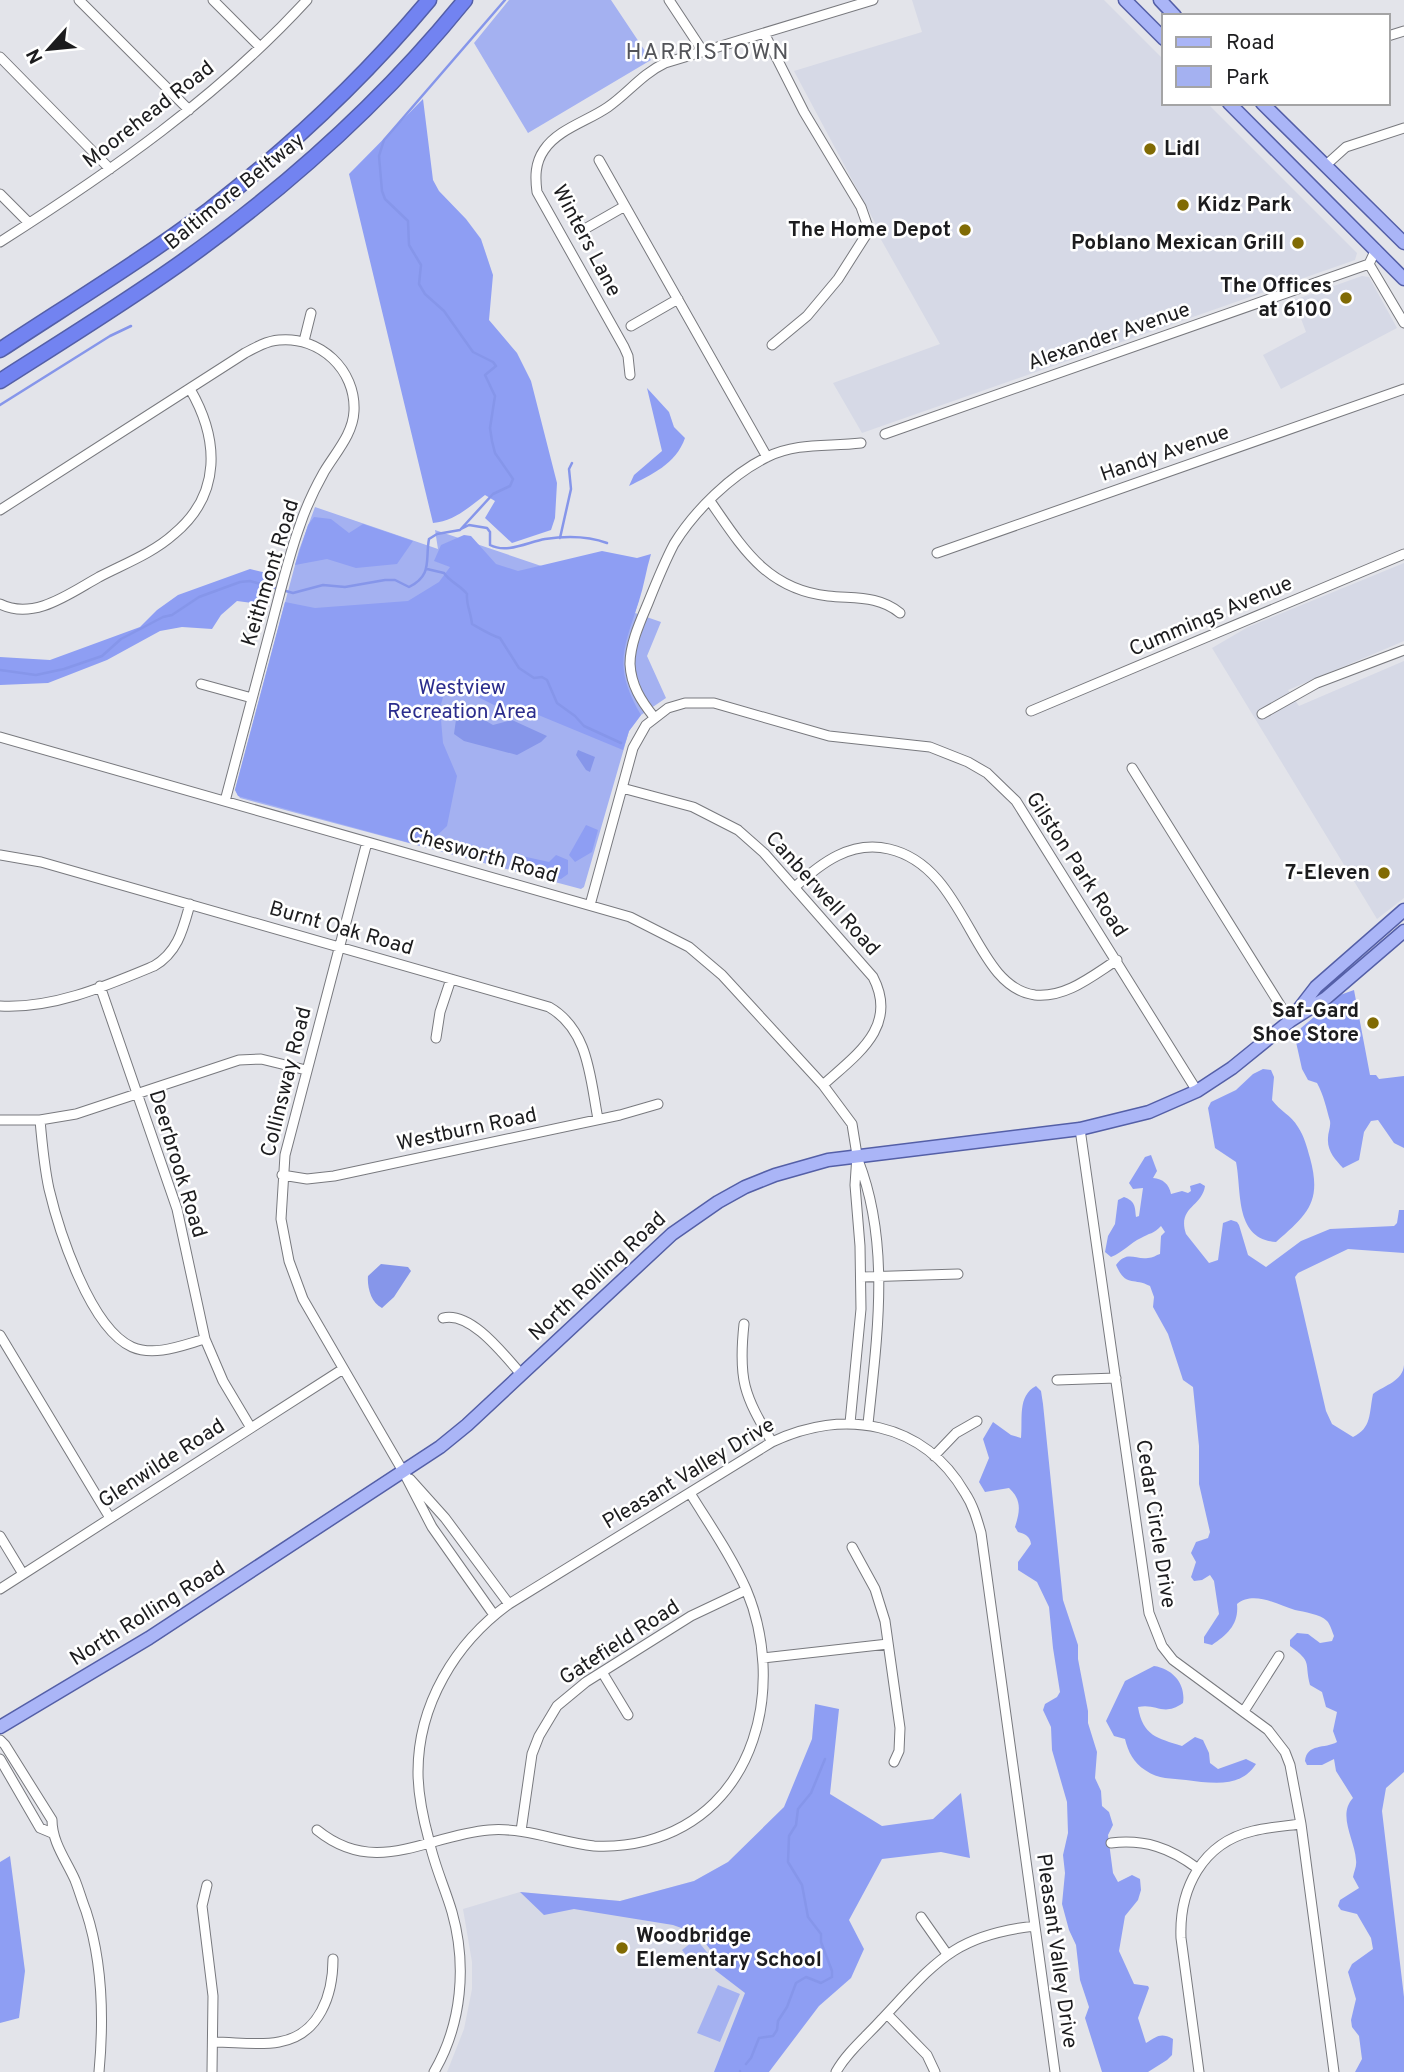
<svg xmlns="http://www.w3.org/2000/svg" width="1404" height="2072" font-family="Overpass,sans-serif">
	<rect width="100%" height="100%" fill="#e3e4ea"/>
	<!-- built -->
	<path fill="#d6d9e6" d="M 912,0 L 1104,0 L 1164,60 L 1164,103 L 1207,103 L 1357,253 L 1355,260 L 862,433 L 833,383 L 940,344 L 879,236 L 880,232 L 794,71 L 922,32 Z
		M 1362,276 L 1369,277 L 1397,328 L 1281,389 L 1263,355 L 1306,332 L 1294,300 Z
		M 1404,563 L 1404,641 L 1288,690 L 1299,706 L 1404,661 L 1404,898 L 1377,919 L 1212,648 L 1248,627 Z
		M 757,1834 L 774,1956 L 725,2072 L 447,2072 L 464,2029 L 472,1989 L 472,1962 L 463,1909 L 520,1892 L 620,1901 L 694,1881 L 728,1862 Z"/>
	<!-- green -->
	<path fill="#a4b1f1" d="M 509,0 L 611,0 L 651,60 L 528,133 L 474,43 Z
		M 315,507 L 438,549 L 435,530 L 639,599 L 635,613 L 661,622 L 647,656 L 666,698 L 641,715 L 629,731 L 584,887 L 581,889 L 240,798 L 235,790 L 299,550 Z
		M 696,1939 L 711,1957 L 697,1969 L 682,1950 Z
		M 718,1985 L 740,1994 L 720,2042 L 697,2033 Z"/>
	<!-- forest -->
	<path fill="#8e9ef3" d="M 423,99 L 433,180 L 439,191 L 466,219 L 481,239 L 493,275 L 489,320 L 517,353 L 531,381 L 557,483 L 555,518 L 551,530 L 512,543 L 485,518 L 495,501 L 485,495 C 468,508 454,521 433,523 L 349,174 Z
		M 647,388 L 669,412 L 674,427 L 685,438 C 676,464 651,475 629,486 L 634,475 L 662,451 Z
		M 314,517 L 331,519 L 349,533 L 363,524 L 413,541 L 397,564 L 356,568 L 327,559 L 295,565 L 308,525 Z
		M 464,535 L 471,536 L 496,564 L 518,571 L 602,551 L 637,558 L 651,554 C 646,570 644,586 639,601 C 623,650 613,667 641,715 L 629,731 L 623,750 L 519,707 L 498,707 L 456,686 L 445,690 L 440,708 L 443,743 L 457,776 L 447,826 L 425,847 L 238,796 L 235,790 L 285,602 L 315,608 L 408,601 L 439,582 L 450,567 L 434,561 L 441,545 Z
		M 250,569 L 275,575 L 267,605 L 237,601 L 221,615 L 212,629 L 182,627 L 160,631 L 107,660 L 48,683 L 0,685 L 0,657 L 50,660 L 140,627 L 157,610 L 178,595 Z
		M 586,825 L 598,830 L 592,852 L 575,862 L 569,855 Z
		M 513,854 L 549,862 L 556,855 L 568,860 L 568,874 L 561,879 L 511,868 Z
		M 1354,990 L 1370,1075 L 1376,1075 L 1379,1079 L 1404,1076 L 1404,1148 L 1394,1143 L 1378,1120 L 1371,1121 L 1364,1132 L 1359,1160 L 1343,1168 C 1335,1159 1327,1151 1328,1138 C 1328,1132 1331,1127 1330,1121 C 1326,1107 1324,1096 1317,1083 L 1308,1080 L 1302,1069 L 1296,1042 L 1301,1028 L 1340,995 Z
		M 1263,1069 L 1271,1070 L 1274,1077 L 1272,1100 C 1280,1111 1291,1115 1298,1127 C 1304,1136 1307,1147 1310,1158 C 1322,1202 1308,1214 1276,1242 C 1234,1239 1242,1191 1236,1162 L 1215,1148 L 1208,1108 L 1211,1102 L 1236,1090 L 1253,1074 Z
		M 1151,1155 L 1157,1171 L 1153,1178 C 1163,1179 1169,1184 1171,1194 L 1182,1191 L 1188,1193 L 1191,1191 L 1190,1186 L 1200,1183 L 1205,1186 C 1202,1207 1177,1207 1186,1234 L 1209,1263 L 1218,1260 L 1223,1223 L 1231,1220 L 1237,1222 L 1239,1225 L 1248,1255 L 1266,1267 L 1301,1241 L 1330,1229 L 1394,1226 L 1397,1223 L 1399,1210 L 1404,1210 L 1404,1253 L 1348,1249 L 1298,1273 L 1295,1277 L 1326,1411 L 1332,1424 L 1353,1437 C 1372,1428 1369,1413 1373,1394 C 1385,1385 1403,1381 1404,1365 L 1404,1772 L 1386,1788 L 1382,1811 L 1404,1997 L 1404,2072 L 1355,2072 L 1362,2059 L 1359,2036 L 1352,2027 L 1351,2020 L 1356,1999 L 1348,1972 L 1352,1964 L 1373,1949 L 1371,1938 L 1357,1914 L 1341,1910 L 1338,1906 L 1340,1900 L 1359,1888 L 1353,1877 C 1354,1871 1357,1866 1356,1860 C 1355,1840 1337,1815 1353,1798 L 1336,1771 L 1334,1759 L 1322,1765 L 1307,1765 L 1305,1761 C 1307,1743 1325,1749 1337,1742 L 1333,1731 L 1337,1712 L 1326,1707 L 1322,1692 L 1310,1685 C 1304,1661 1313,1663 1290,1646 L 1290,1640 L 1297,1633 L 1308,1634 L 1320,1643 L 1332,1641 L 1334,1636 C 1332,1631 1330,1624 1327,1621 C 1320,1614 1304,1612 1295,1610 C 1278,1605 1254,1590 1237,1604 C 1239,1624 1228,1634 1212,1645 L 1204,1643 L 1204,1637 L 1219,1614 L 1214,1581 L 1210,1575 L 1202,1580 L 1194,1581 L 1191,1577 L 1196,1562 L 1191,1553 L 1196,1542 L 1208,1538 L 1210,1532 L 1199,1484 L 1199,1446 L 1193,1387 L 1183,1380 L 1168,1334 L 1153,1307 L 1154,1297 L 1150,1286 C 1133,1277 1126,1288 1116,1265 C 1127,1250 1135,1260 1148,1258 C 1153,1258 1156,1255 1160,1254 L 1161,1236 L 1165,1232 L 1161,1226 C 1154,1234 1149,1233 1141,1238 C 1130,1243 1122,1253 1111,1257 L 1105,1252 L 1108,1236 L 1115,1224 L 1118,1200 L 1124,1197 C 1135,1201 1135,1206 1136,1217 L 1139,1216 L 1143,1188 L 1133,1189 L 1129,1183 L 1145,1157 Z
		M 1036,1386 L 1041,1391 L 1043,1404 L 1063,1600 L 1078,1645 L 1078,1659 L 1088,1711 L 1088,1723 L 1097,1752 L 1095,1778 L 1101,1791 L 1102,1806 L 1109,1812 L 1113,1825 L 1108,1835 L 1113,1873 L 1118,1882 L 1132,1875 L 1140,1879 L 1141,1890 L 1138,1900 L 1125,1916 L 1119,1951 L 1134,1984 L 1148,1986 L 1149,1988 L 1138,2018 L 1146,2043 C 1157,2037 1160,2032 1173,2039 L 1172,2055 L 1167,2060 L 1148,2072 L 1102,2072 L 1085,2018 L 1089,2007 L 1080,1980 L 1076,1945 L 1069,1930 L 1062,1904 L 1065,1873 L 1063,1855 L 1068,1833 L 1067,1802 L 1052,1750 L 1051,1727 L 1043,1710 L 1045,1704 L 1057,1697 L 1060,1692 L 1053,1648 L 1049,1607 L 1037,1582 L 1018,1570 L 1018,1562 L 1031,1544 C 1030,1536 1025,1534 1018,1532 L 1015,1527 C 1020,1511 1022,1500 1009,1488 L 985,1492 L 979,1482 L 989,1458 L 983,1439 L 993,1422 L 1011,1435 L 1021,1438 C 1023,1419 1017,1396 1036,1386 Z
		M 1154,1666 C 1173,1669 1186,1684 1183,1703 C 1163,1717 1157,1703 1138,1707 C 1143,1736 1157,1738 1182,1746 L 1195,1737 L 1203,1740 L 1209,1753 L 1210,1763 L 1218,1769 L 1246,1759 L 1256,1764 C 1240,1789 1211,1783 1186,1780 C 1171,1778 1159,1780 1145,1770 C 1134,1763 1128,1752 1125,1739 L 1114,1736 L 1106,1721 L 1125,1681 Z
		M 815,1704 L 839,1709 L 830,1794 L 882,1826 L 933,1819 L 961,1793 L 970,1858 L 941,1852 L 882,1859 L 849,1920 L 864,1949 L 851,1978 L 819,2006 L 769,2072 L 714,2072 L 745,1993 L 715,1970 L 714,1954 L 698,1934 L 673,1925 L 574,1909 L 544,1915 L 520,1892 L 620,1901 L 694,1881 L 728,1862 L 784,1807 L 812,1739 Z
		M 10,1856 L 25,1971 L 19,2018 L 0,2023 L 0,1862 Z"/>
	<!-- water -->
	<path fill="#8696ea" d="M 458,705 L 493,725 L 512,720 L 547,736 L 541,742 L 517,755 L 464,741 L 454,734 Z
		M 578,750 L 595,757 L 590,772 L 586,770 L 576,755 Z
		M 381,1264 L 408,1267 L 411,1271 L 394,1297 L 382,1308 C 371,1303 367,1287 368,1276 Z"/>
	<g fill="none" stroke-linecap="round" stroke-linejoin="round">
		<!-- stream -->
		<path stroke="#8696ea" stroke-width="2.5" d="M 0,405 L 110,336 L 131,326
			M 461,529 L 469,525 L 487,528 L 490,532 L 490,545 C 507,554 528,542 545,539 C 565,536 588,536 607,543
			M 560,538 L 571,489 L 569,469 L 572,463
			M 427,569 L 444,573 C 450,582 460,585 467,594 C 466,605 471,612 472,624 C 479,628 492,636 500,638 L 519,668 L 534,678 L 542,677 L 547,680 L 557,703 L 575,716 L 584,726 L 621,743
			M 0,670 L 36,675 L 64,669 L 102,656 L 121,639 L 163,617 L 172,615 L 199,597 L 240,582 L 250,581 L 293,593 L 323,585 L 345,587 L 385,580 L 395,580 L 409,587 C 433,575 425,560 429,539 L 437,534 L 460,530 L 493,494 L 510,486 L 513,479 L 495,453 L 492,441 L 490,428 L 495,396 L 485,375 L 496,366 L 493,362 L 473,352 L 444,311 L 425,294 L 419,284 L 421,265 L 409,245 L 408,221 L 385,199 L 382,191 L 379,156 L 384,140 L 505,0
			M 746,2064 L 751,2058 L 759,2038 L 773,2036 L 777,2030 L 778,2021 L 787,2007 L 796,1983 L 806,1977 L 821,1983 L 832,1977 L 832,1971 L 821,1942 L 821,1934 L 808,1917 L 802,1885 L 788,1862 L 789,1836 L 796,1825 L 798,1809 L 811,1793 L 825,1759
			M 740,2072 L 740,2071"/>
		<!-- minor casing -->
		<g stroke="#78797e" stroke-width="11">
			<path id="minor" d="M 79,0 L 189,110
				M 213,0 L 260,47
				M 669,0 L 702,50
				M 764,33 L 804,112 L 861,207 L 867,224 L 866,235 L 838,279 L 807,316 L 772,345
				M 1388,36 L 1404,31
				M 0,57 L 110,169
				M 599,160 L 767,457
				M 1326,165 L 1346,147 L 1404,128
				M 0,194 L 29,223
				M 583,230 L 625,206
				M 0,242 C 110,172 218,97 307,0
				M 1369,264 L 1404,323
				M 631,326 L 678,299
				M 304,341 L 311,313
				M 630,375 L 628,356 L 624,347 L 537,192 C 535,177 535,163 544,150 C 558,129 588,121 608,107 C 628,93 642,74 665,63 L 873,0
				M 885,434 L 1369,264 L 1376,249
				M 710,501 C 742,547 766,589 828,596 C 854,599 878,595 900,613
				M 0,510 L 245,353 C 256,347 267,341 279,340 C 320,336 356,370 354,411 C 353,434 336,452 324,472 C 315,488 306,507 300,525 C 288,558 280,593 271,627 C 256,685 240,743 225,801
				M 937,553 L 1404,389
				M 0,604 C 34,621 70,593 99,577 C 124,564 153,553 174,534 C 222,494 219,439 190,389
				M 201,684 L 252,698
				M 1031,711 L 1404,554
				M 1262,714 L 1317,683 L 1404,650
				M 654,717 C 641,701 631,685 630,664 C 630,644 640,622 648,603 C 656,583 664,563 674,544 C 695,510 731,475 767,457 C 798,442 828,447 861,443
				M 0,737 L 630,917 L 689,947 L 722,975 L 823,1085 L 852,1124 L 857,1155 L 855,1185 L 860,1246 L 861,1309 L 850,1423
				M 1132,768 L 1290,1021
				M 622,788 L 693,807 L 738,830 L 764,853 L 873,977 C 899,1027 856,1055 823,1085
				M 367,842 L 285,1155 L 281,1219 L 289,1261 L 303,1299 L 404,1473 L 432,1527 L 494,1615
				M 0,855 L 41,862 L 549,1007 C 589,1030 590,1078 598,1119
				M 795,887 C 821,863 851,840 889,849 C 968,867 972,987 1035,995 C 1066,998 1092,976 1117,960
				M 590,905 L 633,748 L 646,725 L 668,708 L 685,703 L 714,703 L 829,736 L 930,747 L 968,762 L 987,773 L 1016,801 L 1197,1091
				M 100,986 L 177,1209 L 205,1339 L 223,1381 L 251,1428
				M 0,1006 C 53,1009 106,986 154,966 C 178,952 183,929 190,904
				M 436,1038 L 440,1012 L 451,979
				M 0,1120 L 40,1120 L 76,1114 L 239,1060 L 261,1059 L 306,1070
				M 40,1120 C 42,1143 44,1166 49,1189 C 59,1231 90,1328 132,1347 C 155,1357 183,1345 205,1339
				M 1080,1129 L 1149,1613 L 1162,1646 L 1173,1660 L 1268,1730 L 1285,1752 L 1290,1765 L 1301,1824 L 1334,2072
				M 858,1160 C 891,1244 877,1337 868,1424
				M 282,1175 L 307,1179 L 334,1176 L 620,1115 L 658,1104
				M 861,1277 L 958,1274
				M 443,1318 C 471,1311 504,1355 521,1374
				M 744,1324 C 738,1380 744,1395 772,1442
				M 0,1335 L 110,1518
				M 1057,1380 L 1116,1378
				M 934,1456 L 956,1433 L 977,1421
				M 410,1479 L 445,1518 L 509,1604
				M 0,1536 L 23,1574
				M 852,1547 L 875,1589 L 885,1621 L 900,1728 L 899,1751 L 894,1762
				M 0,1589 L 343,1369
				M 763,1658 L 888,1644
				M 602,1672 L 628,1715
				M 1244,1711 L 1279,1656
				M 0,1740 L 5,1745 L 52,1820 C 52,1842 66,1860 75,1880 C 79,1890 82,1901 86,1911 C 103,1963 104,2018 99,2072
				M 0,1759 L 40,1828 L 52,1833
				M 317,1830 C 376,1878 427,1835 489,1830 C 525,1827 559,1842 594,1846 C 611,1847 630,1845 646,1841 C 758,1812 786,1684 746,1589 C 731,1555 709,1524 690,1493
				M 521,1831 L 532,1754 L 539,1736 L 557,1706 L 586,1682 L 691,1616 L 746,1590
				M 1111,1843 C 1145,1839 1170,1848 1197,1868
				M 207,1885 L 202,1906 L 213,1996 L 212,2072
				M 921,1917 L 947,1954
				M 887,2014 L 927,2055 L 935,2072
				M 214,2042 C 235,2042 259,2046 279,2042 C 320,2035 333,1994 333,1959
				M 434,2072 C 462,2024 467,1965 452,1912 C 445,1888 434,1865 429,1840 C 423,1818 418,1795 418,1772 C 418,1705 455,1643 509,1604 L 772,1442 C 843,1408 923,1421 965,1493 C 973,1505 977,1519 981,1533 L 1055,2072
				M 836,2072 C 847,2052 867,2036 882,2019 C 935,1963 953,1935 1035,1926
				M 1199,2072 L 1181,1938 C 1179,1889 1202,1843 1253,1831 C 1269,1827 1285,1826 1301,1824"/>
		</g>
		<!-- major casing -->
		<g stroke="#545fa7" stroke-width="15">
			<path id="major" d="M 1125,0 L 1164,39
				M 1160,0 L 1175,16
				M 1229,103 L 1404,279
				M 1262,103 L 1404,243
				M 1292,1018 L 1316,987 L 1404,910
				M 0,1727 L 149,1638 L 440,1447 L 467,1425 L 672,1234 L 718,1202 L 745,1187 L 775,1175 L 828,1160 L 1080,1129 L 1149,1112 L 1197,1091 L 1232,1068 L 1290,1021 L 1326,998 L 1404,931"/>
		</g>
		<!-- highway casing -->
		<g stroke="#545fa7" stroke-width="17">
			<path id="highway" d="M 0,350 C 70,304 142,260 209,210 C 289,148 364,78 429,0
				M 0,381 C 61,342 123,304 182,262 C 286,188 384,100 465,0"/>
		</g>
		<!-- minor -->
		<use href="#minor" stroke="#fff" stroke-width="9"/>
		<!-- major -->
		<use href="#major" stroke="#aab5f7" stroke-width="12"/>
		<!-- highway -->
		<use href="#highway" stroke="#7283f1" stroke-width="14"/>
	</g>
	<!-- markers -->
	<g fill="#816b04" stroke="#fff" stroke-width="2.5">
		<circle cx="1150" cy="149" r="7"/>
		<circle cx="1183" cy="205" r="7"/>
		<circle cx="965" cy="230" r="7"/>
		<circle cx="1298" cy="243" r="7"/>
		<circle cx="1346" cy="298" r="7"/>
		<circle cx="1384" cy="873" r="7"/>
		<circle cx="1373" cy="1023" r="7"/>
		<circle cx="622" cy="1948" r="7"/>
	</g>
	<g text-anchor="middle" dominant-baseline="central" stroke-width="5" stroke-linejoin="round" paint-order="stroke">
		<!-- street labels -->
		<g font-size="21" fill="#1c1c1e" stroke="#fff">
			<text transform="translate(149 115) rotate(-38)">Moorehead Road</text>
			<text transform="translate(235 192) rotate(-39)">Baltimore Beltway</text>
			<text transform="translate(586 241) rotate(62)">Winters Lane</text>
			<text transform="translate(1109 337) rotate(-19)">Alexander Avenue</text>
			<text transform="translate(1165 454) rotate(-19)">Handy Avenue</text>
			<text transform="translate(271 573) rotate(-73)">Keithmont Road</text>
			<text transform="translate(1211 617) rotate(-23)">Cummings Avenue</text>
			<text transform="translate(483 856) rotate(16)">Chesworth Road</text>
			<text transform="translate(1076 865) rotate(57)">Gilston Park Road</text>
			<text transform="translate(822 894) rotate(48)">Canberwell Road</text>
			<text transform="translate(341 929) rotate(16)">Burnt Oak Road</text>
			<text transform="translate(287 1082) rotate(-76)">Collinsway Road</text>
			<text transform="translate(467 1130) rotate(-12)">Westburn Road</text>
			<text transform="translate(177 1164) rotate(73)">Deerbrook Road</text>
			<text transform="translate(598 1277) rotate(-43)">North Rolling Road</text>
			<text transform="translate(162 1464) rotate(-33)">Glenwilde Road</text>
			<text transform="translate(689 1474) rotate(-31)">Pleasant Valley Drive</text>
			<text transform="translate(1155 1524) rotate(81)">Cedar Circle Drive</text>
			<text transform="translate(148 1614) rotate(-32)">North Rolling Road</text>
			<text transform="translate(620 1643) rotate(-33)">Gatefield Road</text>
			<text transform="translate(1056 1951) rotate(82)">Pleasant Valley Drive</text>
		</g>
		<!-- poi labels -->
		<g font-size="21" font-weight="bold" fill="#1c1c1e" stroke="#fff" text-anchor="end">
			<text x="1164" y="149" text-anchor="start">Lidl</text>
			<text x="1197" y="205" text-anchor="start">Kidz Park</text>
			<text x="951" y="230">The Home Depot</text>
			<text x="1284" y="243">Poblano Mexican Grill</text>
			<text x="1332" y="286">The Offices<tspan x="1332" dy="24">at 6100</tspan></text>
			<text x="1370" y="873">7-Eleven</text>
			<text x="1359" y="1011">Saf-Gard<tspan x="1359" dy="24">Shoe Store</tspan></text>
			<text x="636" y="1936" text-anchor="start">Woodbridge<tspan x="636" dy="24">Elementary School</tspan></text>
		</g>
		<!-- park labels -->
		<g font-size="21" fill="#2b2d8d" stroke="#fff">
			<text x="462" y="688">Westview<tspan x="462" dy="24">Recreation Area</tspan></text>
		</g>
		<!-- neighbourhood labels -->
		<g font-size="23" letter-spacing="2" fill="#535459" stroke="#fff">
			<text x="708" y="53">HARRISTOWN</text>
		</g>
	</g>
	<!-- legend -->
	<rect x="1162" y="14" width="228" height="91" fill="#ffffff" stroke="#a4a4a5" stroke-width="2"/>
	<rect x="1176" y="37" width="35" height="10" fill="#aab5f7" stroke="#a4a4a5" stroke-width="2"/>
	<text x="1226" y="49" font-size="21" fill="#1c1c1e">Road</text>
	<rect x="1176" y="66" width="35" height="21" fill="#a4b1f1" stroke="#a4a4a5" stroke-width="2"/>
	<text x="1226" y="84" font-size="21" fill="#1c1c1e">Park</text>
	<!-- north arrow -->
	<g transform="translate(49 49) rotate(243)" stroke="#ffffff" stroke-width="5" paint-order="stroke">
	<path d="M0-5L12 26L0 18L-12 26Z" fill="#1c1c1e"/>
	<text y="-10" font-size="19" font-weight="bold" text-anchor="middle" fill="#1c1c1e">N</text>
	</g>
</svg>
